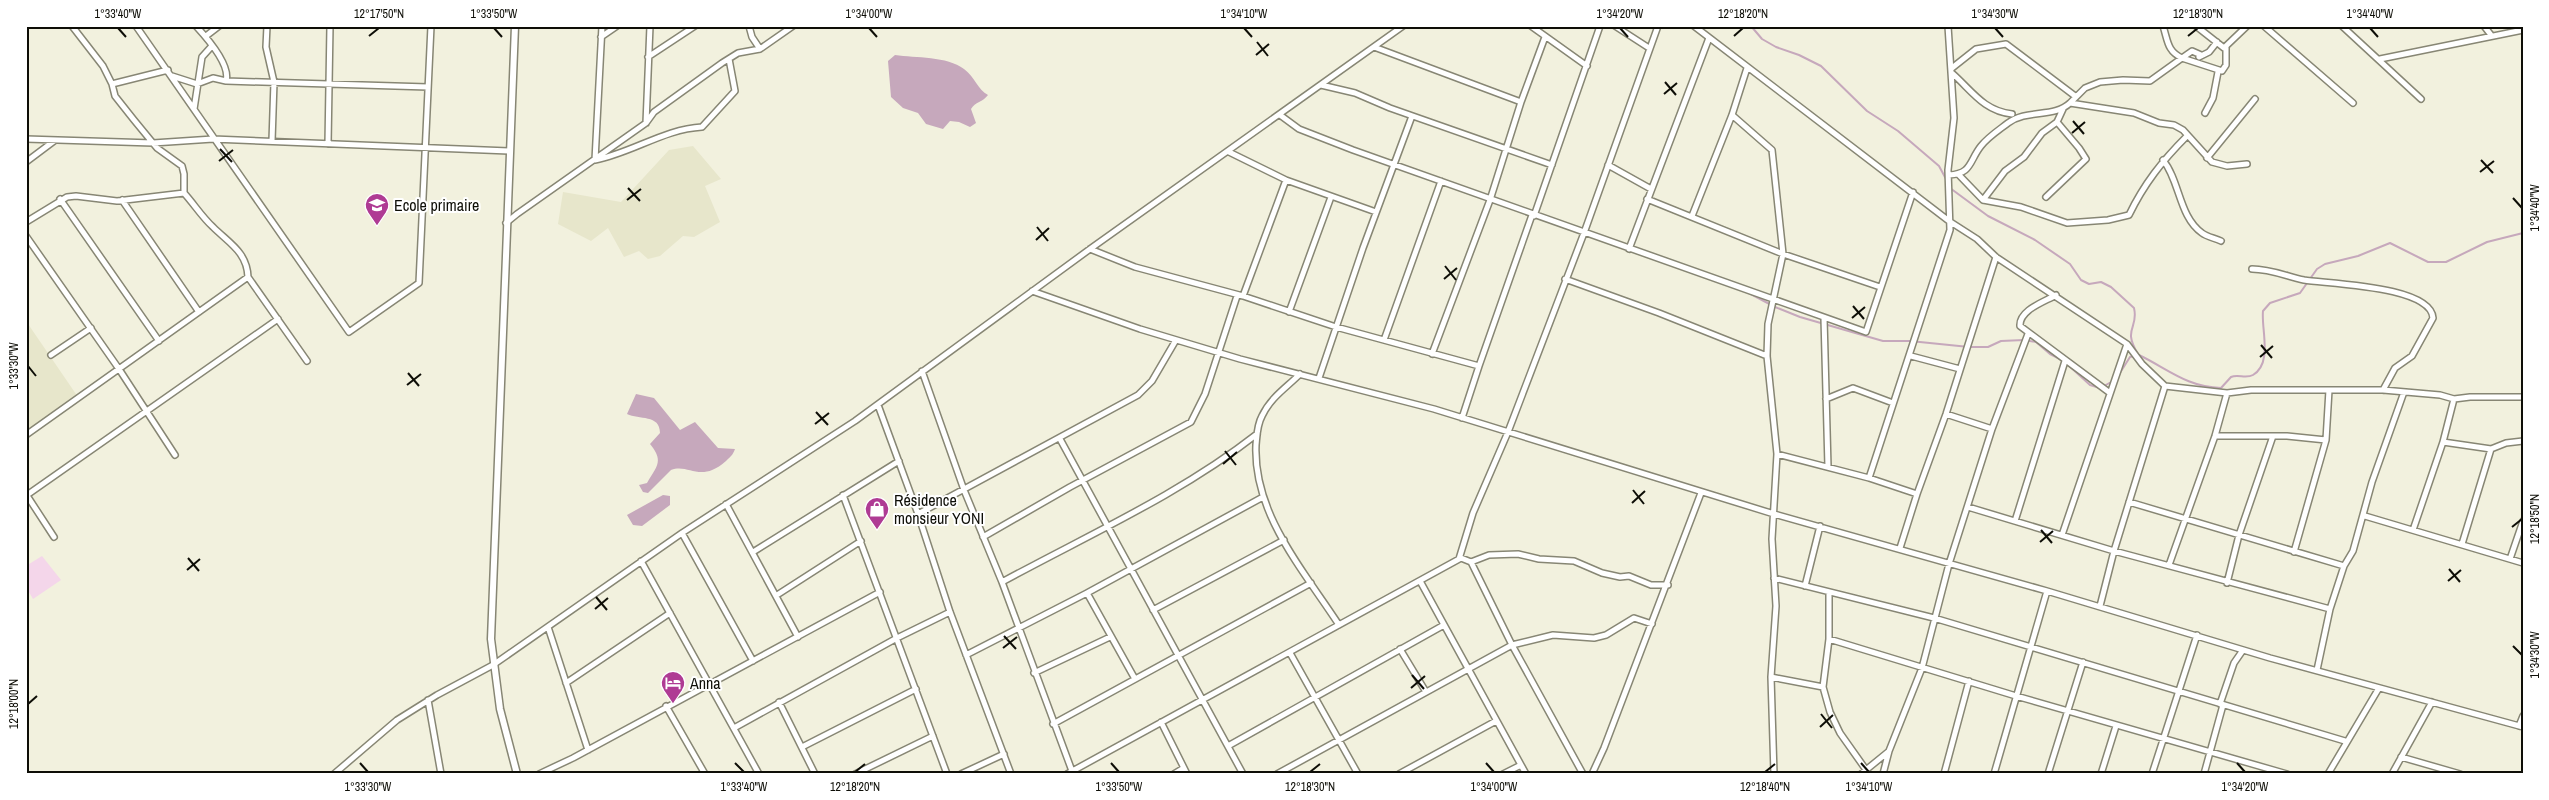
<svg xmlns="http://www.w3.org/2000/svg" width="2549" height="800" font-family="'Archivo Narrow',sans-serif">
	<rect width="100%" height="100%" fill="#f2f1de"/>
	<!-- built -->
	<path fill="#e7e6cb" d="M 693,146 L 721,179 L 705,186 L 720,222 L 694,237 L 683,236 L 660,256 L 648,259 L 639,251 L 624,257 L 608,228 L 591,241 L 558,224 L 563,192 L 621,202 L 669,150 Z
		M 26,321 L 78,397 L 26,434 Z"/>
	<!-- green -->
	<path fill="#f4d6ea" d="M 42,556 L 61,580 L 33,599 L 26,587 L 26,566 Z"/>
	<!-- water -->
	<path fill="#c6a8bc" d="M 895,55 C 916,58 947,56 964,69 C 975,77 978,90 988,95 C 983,102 975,102 971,109 L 976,123 L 970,127 L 959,122 L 950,121 L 943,129 L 926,124 L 918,113 L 903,108 L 891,97 L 888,61 Z
		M 636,394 L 654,398 L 680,430 L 695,422 L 718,448 L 735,449 C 733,455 730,457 726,461 C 700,484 689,463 671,470 L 648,493 L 643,492 L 639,485 L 647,483 C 657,466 664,461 650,444 L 660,433 C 660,414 639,420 627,414 Z
		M 663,495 L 670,496 L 670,505 L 642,526 L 633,525 L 627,515 Z"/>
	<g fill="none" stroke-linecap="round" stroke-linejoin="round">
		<!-- stream -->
		<path stroke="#c6a8bc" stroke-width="2" d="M 1751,26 L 1762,39 L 1776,47 L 1799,55 L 1821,66 L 1867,111 L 1898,131 L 1939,166 L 1946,179
			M 1950,188 L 1988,216 L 2035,240 L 2070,264 L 2081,280 L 2089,284 L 2101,282 L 2111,287 L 2134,308 C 2139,329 2122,328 2138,354
			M 1747,292 L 1775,307 L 1800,317 L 1883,341 L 1910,341 L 1969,347 L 1988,347 L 2001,341 L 2024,340 L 2036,342 L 2050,354 L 2062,360
			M 2066,363 L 2090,385 L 2100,388
			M 2118,376 L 2130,357 L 2139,355 C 2168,369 2187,387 2221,388 L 2231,377 C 2238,374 2246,379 2253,375 C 2273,363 2261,329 2263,311 L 2270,303 L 2300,293 L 2317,269 L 2325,264 L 2358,256 L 2390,243 L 2428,262 L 2446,262 L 2487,242 L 2523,233
			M 2104,386 L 2113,381"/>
		<!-- minor casing -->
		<g stroke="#878674" stroke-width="8">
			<path id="minor" d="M 72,26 L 103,66 L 112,84 L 115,96 L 134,120 L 157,148 L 182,166 L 184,174 L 184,193 C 194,204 202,217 213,227 C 229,243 247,252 248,277 L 307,361
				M 136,26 L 349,332 L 419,283 L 431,26
				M 196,26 C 207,38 231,65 226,81
				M 267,26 L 266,47 L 274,82 L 272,141
				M 602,26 L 595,160 C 632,153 664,129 702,127 L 735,91 L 729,59
				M 749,26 L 752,37 L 760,49
				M 1531,26 L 1587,66
				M 1615,26 L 1649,48
				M 1694,26 L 1949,221 L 1977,239 L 1996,257 L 2127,344 L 2142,364 L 2165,386 L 2227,393 L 2251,390 L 2383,390 L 2440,395 L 2454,399 L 2470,397 L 2523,397
				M 2163,26 C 2168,41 2167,51 2182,58 L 2192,51 L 2201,55
				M 2196,26 L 2224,48
				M 2264,26 L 2353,103
				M 2342,26 L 2421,99
				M 2484,26 L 2491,35
				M 206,36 L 219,26
				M 601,37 L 617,26
				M 1374,47 L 1521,102
				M 648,57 L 695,26
				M 2199,57 L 2209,52 L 2217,42
				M 2380,59 L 2523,30
				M 1952,68 L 1976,49 L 2006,44 L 2075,96
				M 1953,74 C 1972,91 1984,111 2012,114
				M 172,76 L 197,84 L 213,78 L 226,81 L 428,87
				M 112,84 L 168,70
				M 1321,85 L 1355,93 L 1390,108 L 1552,165
				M 2070,103 L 2085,88 L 2100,82 L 2123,80 L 2150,81 L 2182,58 L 2222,71 L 2226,65 L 2226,46 L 2247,26
				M 194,109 L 202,57 L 211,47
				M 2205,113 L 2213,98 L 2218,72
				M 1280,115 L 1299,129 L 1353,150 L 1866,332 L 1913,192
				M 1732,115 L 1772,150 L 1783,254 L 1768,324 L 1767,356 L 1777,454 L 1772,539 L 1776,606 L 1771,677 L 1774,774
				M 646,123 L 650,26
				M 26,139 L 153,143 L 213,139 L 509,151
				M 328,144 L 330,26
				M 1229,152 L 1286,180 L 1376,212
				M 2207,158 L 2255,99
				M 2163,160 C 2180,181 2179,217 2202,233 C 2207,237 2215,238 2221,241
				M 26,162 L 54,141
				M 1608,165 L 1651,189
				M 1949,175 C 1972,174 1969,161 1981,146 C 1988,137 1999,130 2008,123 C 2027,109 2054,118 2070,103 L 2134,113 L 2159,123 L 2174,125 L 2183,130 L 2212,162 L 2227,166 L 2247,164
				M 1959,175 L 1983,200 L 2021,207 L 2067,223 L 2108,220 L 2129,215 C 2144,184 2162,161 2187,136
				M 2046,197 L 2086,159 L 2079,148 L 2057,122
				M 60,199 L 159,341
				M 1647,199 L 1783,254 L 1880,287
				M 122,200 L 199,312
				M 1983,200 L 2005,171 L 2024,157 L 2042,133 L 2057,122 L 2063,109
				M 1534,216 L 1600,26
				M 1692,216 L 1732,115 L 1747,68
				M 26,222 L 67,197 L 76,196 L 117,201 L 184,193
				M 506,223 L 517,214 L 646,123 L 654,112 L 722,63 L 738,53 L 760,49 L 793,26
				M 26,236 L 119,369 L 175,455
				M 1090,249 L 1135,267 L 1243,296 L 1336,327 L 1479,366 L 1532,215
				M 1629,249 L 1709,38
				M 2252,269 C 2270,269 2286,276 2304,280 C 2330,284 2431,286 2433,318 L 2412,356 L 2395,368 L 2383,390
				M 1565,279 L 1659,313 L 1767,356
				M 1032,291 L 1140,329 L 1240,359 L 1434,409 L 1774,514 L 2047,591 L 2270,658 L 2523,727
				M 2056,295 C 2044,302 2019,310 2020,326 L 2110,393
				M 1243,296 L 1286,180
				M 1289,312 L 1331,197
				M 1824,318 L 1828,467
				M 1384,340 L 1441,181
				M 1432,354 L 1490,200 L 1521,102 L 1545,37
				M 51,355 L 91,328
				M 1911,356 L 1960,369
				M 922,371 L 964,490 L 1002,582 L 1072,771
				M 1300,374 C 1286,388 1271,397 1262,416 C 1257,425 1257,435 1256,445 C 1253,514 1304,571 1339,625
				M 1319,378 L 1363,248 L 1412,116
				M 1826,399 L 1853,388 L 1893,403
				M 878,405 L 918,514 L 950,612 L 1011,774
				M 1946,414 L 1992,429
				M 1462,418 L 1479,366
				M 26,435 L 248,277
				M 2215,436 L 2287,436 L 2326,440
				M 1060,439 L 1243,774
				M 2443,442 L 2454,399
				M 1777,454 L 1869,478 L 1917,494 L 1900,548
				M 1869,478 L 1950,230 L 1948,170 L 1954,118 L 1948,26
				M 26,494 L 54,537
				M 1917,494 L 1946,414 L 1996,257
				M 27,495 L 278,319
				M 843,495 L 947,774
				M 2129,502 L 2344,566
				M 726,504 L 798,637
				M 1968,507 L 2114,551 L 2330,609
				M 918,514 L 1138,395 L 1152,381 L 1176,340
				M 2365,516 L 2523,563
				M 2015,521 L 2065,361
				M 2413,530 L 2443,442 L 2491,449 L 2506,443 L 2523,441
				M 682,533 L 753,661
				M 2062,535 L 2127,344
				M 983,537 L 1070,487 L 1191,422 L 1205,394 L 1237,296
				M 2462,544 L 2491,449
				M 753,552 L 899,461
				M 2294,552 L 2326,440 L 2329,390
				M 1459,559 L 1473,513 L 1508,432 L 1584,233 L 1658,26
				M 2510,559 L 2523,521
				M 641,561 L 759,774
				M 1471,562 L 1489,555 L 1518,554 L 1539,559 L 1574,561 L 1602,573 L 1620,577 L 1629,576 L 1651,585 L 1668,585
				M 2169,565 L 2215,436 L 2227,393
				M 1774,578 L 1934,618 L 2345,741
				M 1420,581 L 1526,774
				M 1002,582 C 1088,535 1179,495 1257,434
				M 2227,583 L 2239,535 L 2273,436
				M 1805,586 L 1820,526
				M 1087,593 L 1135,679
				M 1829,593 L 1829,639 L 1823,687 L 1830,712 L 1840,733 L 1869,774
				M 777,595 L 861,541
				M 2100,606 L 2114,551 L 2165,386
				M 1153,610 L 1284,540
				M 548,627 L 588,750
				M 1829,639 L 2016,696 L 2287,774
				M 1400,649 L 1426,692
				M 1290,653 L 1358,774
				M 966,655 L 1087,593 L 1263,497
				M 2317,670 L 2330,609 L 2344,566 L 2353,551 L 2372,482 L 2404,392
				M 1034,673 L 1110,637
				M 1771,677 L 1823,687
				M 566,683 L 670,613
				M 428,700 L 441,774
				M 779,702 L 815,774
				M 2220,704 L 2234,663 L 2243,650
				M 666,706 L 705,774
				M 1161,722 L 1187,774
				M 1053,724 L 1311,583
				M 2519,726 L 2523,716
				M 734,728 L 897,638 L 950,612
				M 1228,746 L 1444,625
				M 802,747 L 916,689
				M 2401,757 L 2460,774
				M 334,774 L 397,720 L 437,695 L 493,665 L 682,533 L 855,421 L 1090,249 L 1403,26
				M 539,774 L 573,758 L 880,592
				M 855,774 L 933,736
				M 961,774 L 1004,754
				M 1067,774 L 1461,558 L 1471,562 L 1512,645 L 1583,774
				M 1174,774 L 1184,768
				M 1277,774 L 1512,645 L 1553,635 L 1594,638 L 1606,635 L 1634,618 L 1652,624
				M 1399,774 L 1496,721
				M 1503,774 L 1521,765
				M 1592,774 L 1604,748 L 1701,493
				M 1861,774 L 1888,752
				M 1883,774 L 1889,751 L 1922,668 L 1949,564 L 1992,429 L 2028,334
				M 1944,774 L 1969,681
				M 1994,774 L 2047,591
				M 2048,774 L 2083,662
				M 2101,774 L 2116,726
				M 2152,774 L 2197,635
				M 2204,774 L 2223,705
				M 2328,774 L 2379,688
				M 2392,774 L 2432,702"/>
		</g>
		<!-- tertiary casing -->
		<g stroke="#878674" stroke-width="9">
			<path id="tertiary" d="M 515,26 L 491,639 L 500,709 L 517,774"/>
		</g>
		<!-- minor -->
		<use href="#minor" stroke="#fff" stroke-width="5"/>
		<!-- tertiary -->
		<use href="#tertiary" stroke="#fff" stroke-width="6"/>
	</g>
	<!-- ticks -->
	<path fill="none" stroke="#0e0e07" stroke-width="2" d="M 118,28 L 126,37M 494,28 L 502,37M 869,28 L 877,37M 1244,28 L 1252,37M 1620,28 L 1628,37M 1995,28 L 2003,37M 2370,28 L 2378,37M 369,36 L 379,28M 1734,36 L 1743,28M 2188,36 L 2198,28M 1257,42 L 1268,56M 1256,55 L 1269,44M 1665,82 L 1676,95M 1664,94 L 1677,83M 2073,121 L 2084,134M 2072,133 L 2085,122M 220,149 L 232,162M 2481,160 L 2493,173M 219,161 L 233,150M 2480,172 L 2494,161M 628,188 L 640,201M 2513,198 L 2522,208M 627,200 L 641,189M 1037,227 L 1048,241M 1036,240 L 1049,228M 1445,266 L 1456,280M 1444,279 L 1457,268M 1853,306 L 1864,319M 1852,318 L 1865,307M 2261,345 L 2272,358M 2260,357 L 2273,346M 28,366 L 36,376M 408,373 L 419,386M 407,385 L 421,374M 816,412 L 828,425M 815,424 L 829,413M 1225,451 L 1236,465M 1223,464 L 1237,452M 1633,490 L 1644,504M 1632,503 L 1645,491M 2512,527 L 2522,519M 2041,530 L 2052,543M 2040,542 L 2053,531M 188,558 L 199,571M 2449,569 L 2460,582M 187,570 L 200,559M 2448,581 L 2461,570M 596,597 L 607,610M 595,609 L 608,598M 1004,636 L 1016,649M 2513,646 L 2522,655M 1003,648 L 1017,637M 1412,675 L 1424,689M 1411,688 L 1425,676M 28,704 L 37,696M 1821,714 L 1832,728M 1820,727 L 1833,715M 360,763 L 368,772M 735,763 L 744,772M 1111,763 L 1119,772M 1486,763 L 1494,772M 1861,763 L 1869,772M 2237,763 L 2245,772M 855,772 L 865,764M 1310,772 L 1320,764M 1765,772 L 1775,764"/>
	<!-- icons -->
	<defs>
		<g id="school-pin" transform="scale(1.25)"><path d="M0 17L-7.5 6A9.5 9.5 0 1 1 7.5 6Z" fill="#af3b94" stroke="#fff"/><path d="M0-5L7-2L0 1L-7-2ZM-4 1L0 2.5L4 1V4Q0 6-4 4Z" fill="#fff"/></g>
		<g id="shop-pin" transform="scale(1.25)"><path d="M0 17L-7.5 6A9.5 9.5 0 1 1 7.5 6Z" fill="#af3b94" stroke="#fff"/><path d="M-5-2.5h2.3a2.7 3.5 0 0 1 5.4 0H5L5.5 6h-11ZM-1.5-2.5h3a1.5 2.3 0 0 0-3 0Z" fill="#fff"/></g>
		<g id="hotel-pin" transform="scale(1.25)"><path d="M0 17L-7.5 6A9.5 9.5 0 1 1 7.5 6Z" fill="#af3b94" stroke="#fff"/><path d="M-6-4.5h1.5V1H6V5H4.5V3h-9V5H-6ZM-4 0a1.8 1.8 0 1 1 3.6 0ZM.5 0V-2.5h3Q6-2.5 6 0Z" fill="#fff"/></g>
	</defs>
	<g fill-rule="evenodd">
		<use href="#school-pin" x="377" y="205"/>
		<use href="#shop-pin" x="877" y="509"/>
		<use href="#hotel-pin" x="673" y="683"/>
	</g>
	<g text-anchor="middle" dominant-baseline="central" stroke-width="4" stroke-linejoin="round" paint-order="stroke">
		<!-- poi labels -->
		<g font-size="16" fill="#0e0e07" stroke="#fff" text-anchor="start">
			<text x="394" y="205">Ecole primaire</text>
			<text x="894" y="500">Résidence<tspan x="894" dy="18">monsieur YONI</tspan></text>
			<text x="690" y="683">Anna</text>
		</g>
	</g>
	<!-- border -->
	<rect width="2549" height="800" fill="none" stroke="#ffffff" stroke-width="55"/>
	<rect x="28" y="28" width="2494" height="744" fill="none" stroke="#0e0e07" stroke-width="2"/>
	<g font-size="12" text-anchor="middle" fill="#0e0e07">
		<text x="118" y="18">1°33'40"W</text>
		<text x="379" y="18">12°17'50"N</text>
		<text x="494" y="18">1°33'50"W</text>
		<text x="869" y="18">1°34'00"W</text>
		<text x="1244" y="18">1°34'10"W</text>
		<text x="1620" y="18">1°34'20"W</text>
		<text x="1743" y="18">12°18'20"N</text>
		<text x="1995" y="18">1°34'30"W</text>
		<text x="2198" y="18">12°18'30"N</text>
		<text x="2370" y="18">1°34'40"W</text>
		<text transform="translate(2535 208) rotate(-90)" y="4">1°34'40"W</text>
		<text transform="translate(14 366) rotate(-90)" y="4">1°33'30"W</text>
		<text transform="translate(2535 519) rotate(-90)" y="4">12°18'50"N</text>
		<text transform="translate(2535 655) rotate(-90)" y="4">1°34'30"W</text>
		<text transform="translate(14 704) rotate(-90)" y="4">12°18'00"N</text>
		<text x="368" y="791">1°33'30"W</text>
		<text x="744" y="791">1°33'40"W</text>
		<text x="855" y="791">12°18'20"N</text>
		<text x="1119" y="791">1°33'50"W</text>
		<text x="1310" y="791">12°18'30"N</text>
		<text x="1494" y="791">1°34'00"W</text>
		<text x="1765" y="791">12°18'40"N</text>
		<text x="1869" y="791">1°34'10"W</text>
		<text x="2245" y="791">1°34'20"W</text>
	</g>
</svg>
